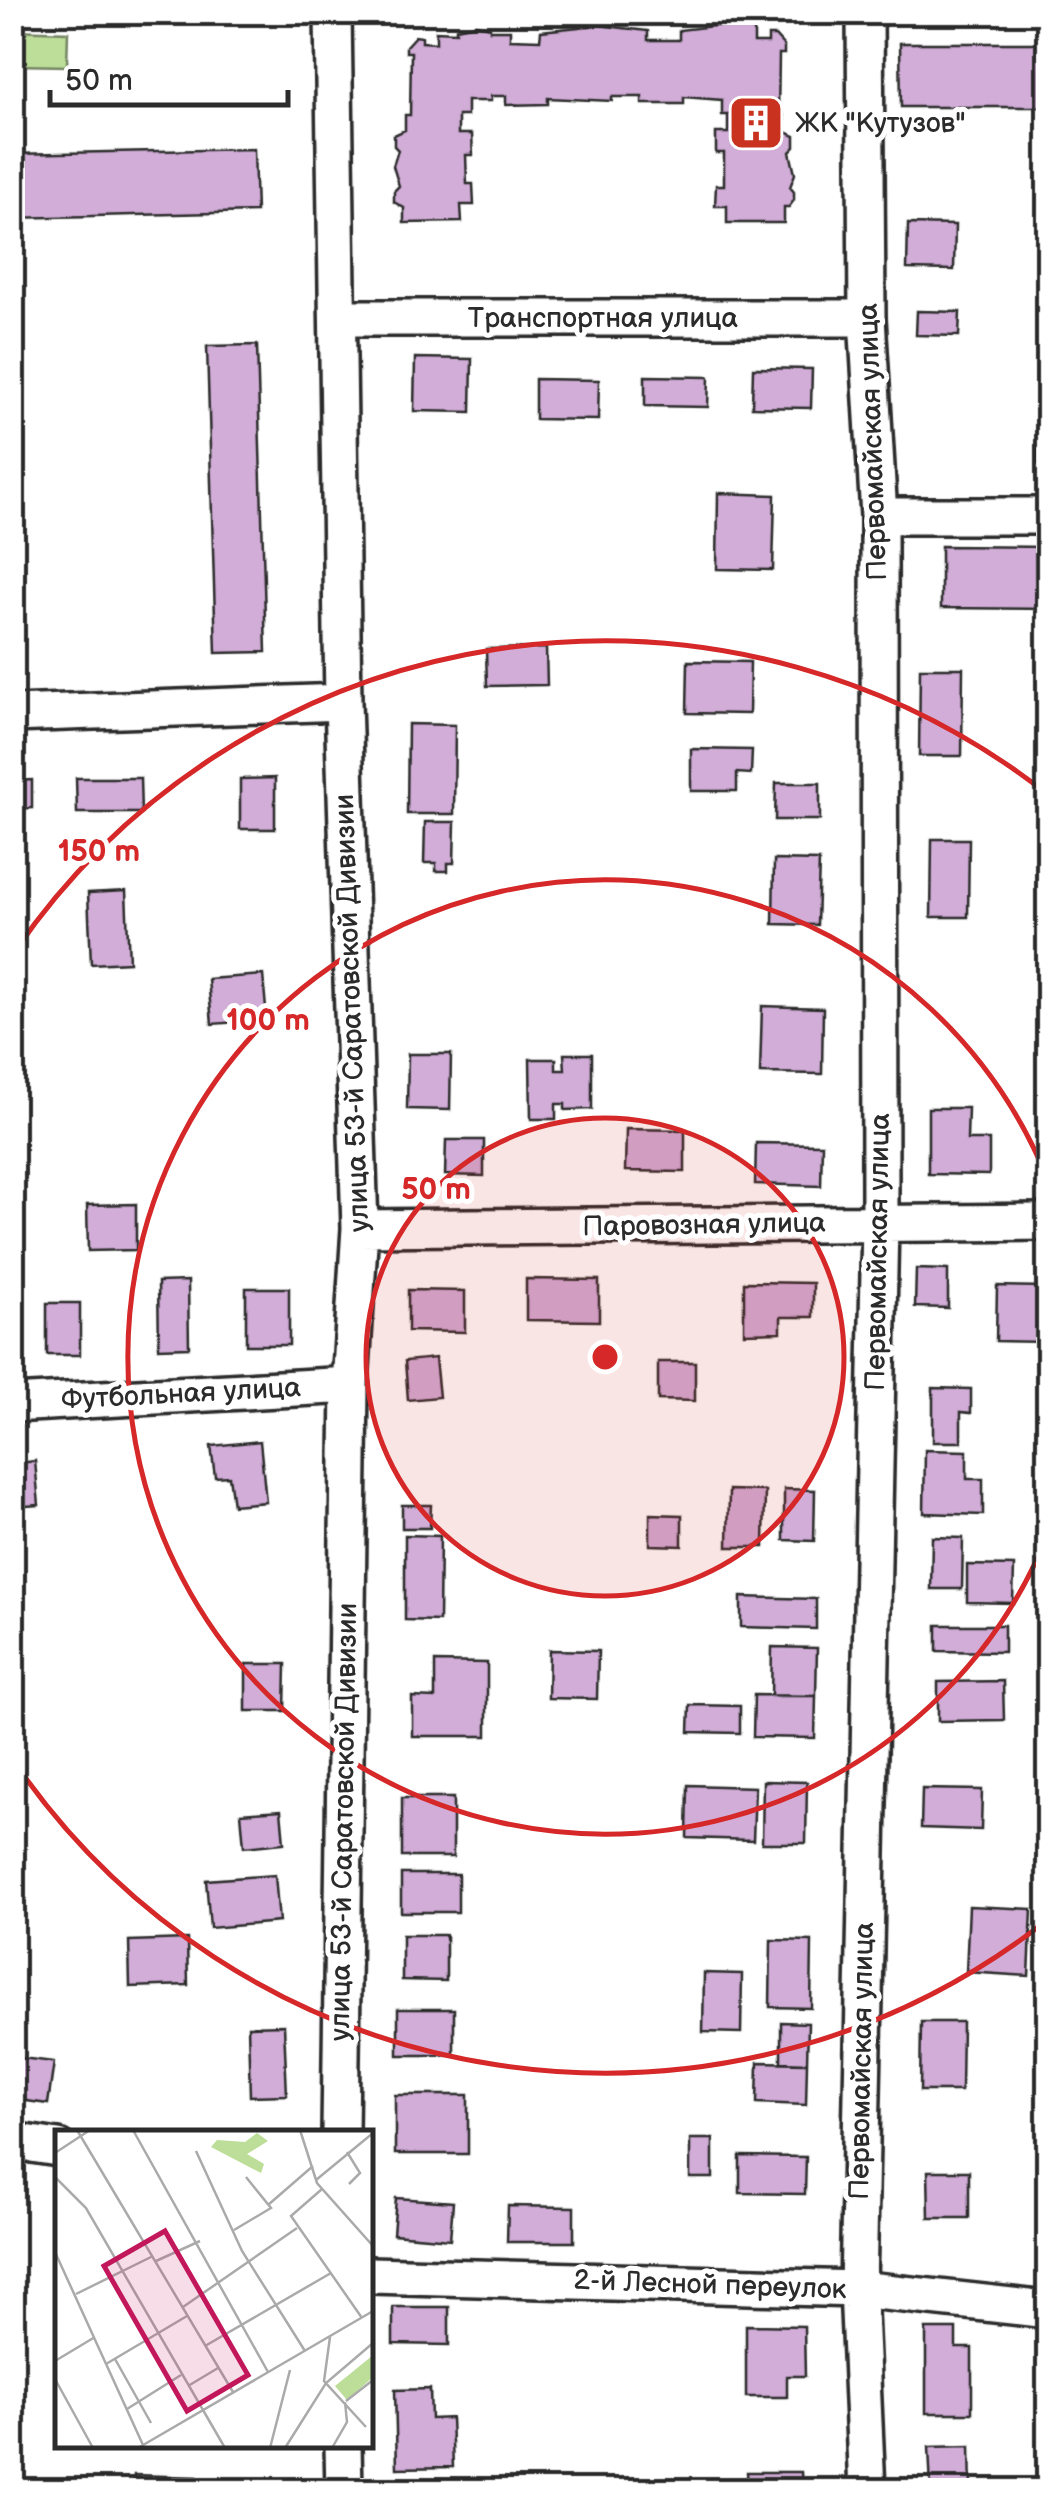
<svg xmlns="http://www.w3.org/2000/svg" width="1061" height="2503" font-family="'Balsamiq Sans',sans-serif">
	<rect width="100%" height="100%" fill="#fff"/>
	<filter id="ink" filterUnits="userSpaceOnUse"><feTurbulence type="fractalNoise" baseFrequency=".01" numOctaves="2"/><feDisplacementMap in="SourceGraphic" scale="20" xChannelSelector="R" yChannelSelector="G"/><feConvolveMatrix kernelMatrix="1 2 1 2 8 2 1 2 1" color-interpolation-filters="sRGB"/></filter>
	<g filter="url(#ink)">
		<!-- green -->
		<path fill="#bcde98" stroke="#748462" stroke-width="2.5" d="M 13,30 L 68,32 L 67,66 L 13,65 Z"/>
		<!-- building -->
		<path fill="#d1add7" stroke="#2b2b2b" stroke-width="2.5" d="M 476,24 L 490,27 L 490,30 L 510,30 L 510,39 L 540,40 L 541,31 L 598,25 L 648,31 L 648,40 L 679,40 L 679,30 L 722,25 L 754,30 L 754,43 L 768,43 L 768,36 L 775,36 L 784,46 L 784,54 L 779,54 L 778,116 L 784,116 L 784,131 L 795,136 L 795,147 L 790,152 L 795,174 L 790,187 L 794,192 L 794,200 L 789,207 L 784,207 L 784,223 L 727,223 L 727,206 L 715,206 L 716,185 L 724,185 L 724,153 L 716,153 L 716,133 L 728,133 L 728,115 L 722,115 L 722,100 L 684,97 L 684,104 L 642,104 L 642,97 L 612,97 L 612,101 L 548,98 L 548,104 L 506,105 L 506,96 L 491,96 L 491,101 L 467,101 L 467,116 L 458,116 L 458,134 L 472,134 L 473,155 L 466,155 L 467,184 L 473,184 L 474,205 L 461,205 L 462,222 L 404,223 L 404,208 L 394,202 L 394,191 L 399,186 L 393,166 L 398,150 L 394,146 L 394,135 L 405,130 L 405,115 L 410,115 L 411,52 L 406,52 L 406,46 L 415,36 L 422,37 L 422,42 L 436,43 L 436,31 L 456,32 L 456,28 Z
			M 900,43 L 1048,43 L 1048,107 L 901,107 Z
			M 254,149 L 256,212 L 12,218 L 12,154 Z
			M 908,224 L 955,225 L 954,270 L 907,269 Z
			M 1040,230 L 1048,231 L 1048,287 L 1039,287 Z
			M 917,311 L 960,312 L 959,336 L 916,335 Z
			M 257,345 L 266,652 L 216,653 L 207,346 Z
			M 415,358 L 472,359 L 471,412 L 414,411 Z
			M 753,368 L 812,369 L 811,408 L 752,407 Z
			M 645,376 L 709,377 L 708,407 L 645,406 Z
			M 535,379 L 599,380 L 598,420 L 535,419 Z
			M 1038,410 L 1048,410 L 1048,464 L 1037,464 Z
			M 718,493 L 775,495 L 773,570 L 717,569 Z
			M 941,546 L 1048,547 L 1048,609 L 941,608 Z
			M 546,648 L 547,685 L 487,686 L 486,649 Z
			M 688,661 L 750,662 L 749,714 L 687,713 Z
			M 920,668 L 963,668 L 962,756 L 919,756 Z
			M 408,724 L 455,725 L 454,814 L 407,814 Z
			M 691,749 L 752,750 L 751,774 L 737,773 L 737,791 L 691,791 Z
			M 76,778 L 140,778 L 141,813 L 77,813 Z
			M 275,778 L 275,829 L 240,829 L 240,779 Z
			M 32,780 L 32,808 L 12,809 L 12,781 Z
			M 776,783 L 820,783 L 820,820 L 775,820 Z
			M 425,822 L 455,822 L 454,863 L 448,863 L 448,871 L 436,871 L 436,863 L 424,863 Z
			M 932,839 L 969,839 L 968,917 L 931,917 Z
			M 774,860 L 819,861 L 817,925 L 773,924 Z
			M 126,891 L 129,962 L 91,964 L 88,893 Z
			M 263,975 L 267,1020 L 212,1024 L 208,979 Z
			M 762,1006 L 823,1008 L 822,1074 L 760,1073 Z
			M 408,1054 L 451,1054 L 450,1110 L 407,1109 Z
			M 564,1054 L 592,1054 L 592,1109 L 565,1110 L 565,1104 L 556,1104 L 556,1119 L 531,1119 L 530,1059 L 556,1059 L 556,1070 L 565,1070 Z
			M 928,1108 L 968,1108 L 967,1140 L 989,1140 L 989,1175 L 928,1174 Z
			M 1039,1123 L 1048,1123 L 1048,1168 L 1038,1168 Z
			M 626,1129 L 685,1130 L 685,1172 L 625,1171 Z
			M 446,1140 L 484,1140 L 484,1176 L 445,1175 Z
			M 756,1143 L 822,1144 L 821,1186 L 755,1184 Z
			M 136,1204 L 136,1250 L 88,1251 L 87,1205 Z
			M 916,1269 L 948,1270 L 948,1308 L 915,1307 Z
			M 526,1279 L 599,1280 L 599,1321 L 526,1320 Z
			M 188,1281 L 189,1347 L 159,1348 L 158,1282 Z
			M 744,1282 L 813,1283 L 813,1317 L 781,1317 L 781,1332 L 744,1333 Z
			M 997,1286 L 1048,1287 L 1048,1342 L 996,1341 Z
			M 246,1288 L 289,1288 L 289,1345 L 246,1345 Z
			M 408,1290 L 465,1291 L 465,1332 L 408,1331 Z
			M 12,1297 L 21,1297 L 22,1353 L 12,1353 Z
			M 47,1303 L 80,1303 L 80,1355 L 47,1355 Z
			M 435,1358 L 439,1397 L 408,1400 L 405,1361 Z
			M 658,1362 L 695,1362 L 695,1401 L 658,1400 Z
			M 933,1388 L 971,1389 L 971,1413 L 961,1412 L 961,1442 L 933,1442 Z
			M 260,1441 L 266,1502 L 233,1505 L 229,1476 L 215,1477 L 211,1446 Z
			M 925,1450 L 967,1451 L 967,1479 L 983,1479 L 983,1515 L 924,1513 Z
			M 35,1461 L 39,1505 L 12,1507 L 12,1464 Z
			M 784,1489 L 815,1490 L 814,1541 L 784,1540 Z
			M 729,1490 L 765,1491 L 764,1547 L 728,1547 Z
			M 402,1505 L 431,1505 L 430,1528 L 402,1528 Z
			M 650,1514 L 682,1515 L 682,1546 L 650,1545 Z
			M 405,1535 L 440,1536 L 439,1621 L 405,1620 Z
			M 932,1537 L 963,1538 L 962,1589 L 931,1589 Z
			M 967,1565 L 1014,1566 L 1013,1603 L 967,1602 Z
			M 741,1597 L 816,1599 L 816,1629 L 741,1627 Z
			M 937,1625 L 1004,1625 L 1004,1652 L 937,1651 Z
			M 772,1647 L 817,1648 L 816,1696 L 771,1696 Z
			M 549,1650 L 598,1651 L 597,1699 L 548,1698 Z
			M 435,1662 L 487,1663 L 487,1736 L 412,1736 L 412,1697 L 435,1698 Z
			M 246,1664 L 286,1664 L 285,1711 L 246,1711 Z
			M 1003,1681 L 1004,1720 L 938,1721 L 938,1682 Z
			M 754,1695 L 816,1696 L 815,1738 L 753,1737 Z
			M 690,1705 L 740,1706 L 740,1733 L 689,1732 Z
			M 763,1781 L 807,1782 L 806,1843 L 762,1843 Z
			M 688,1785 L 755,1787 L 753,1840 L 687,1838 Z
			M 922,1789 L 982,1790 L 981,1830 L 921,1828 Z
			M 402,1798 L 453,1798 L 453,1857 L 402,1857 Z
			M 281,1810 L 284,1843 L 244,1847 L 241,1813 Z
			M 401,1874 L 458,1874 L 458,1912 L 401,1912 Z
			M 275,1875 L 279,1922 L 210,1928 L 206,1880 Z
			M 969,1906 L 1032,1909 L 1029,1976 L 966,1972 Z
			M 402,1935 L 446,1935 L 446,1981 L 402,1980 Z
			M 187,1939 L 188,1985 L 130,1987 L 129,1941 Z
			M 771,1940 L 812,1941 L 811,2008 L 770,2007 Z
			M 704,1973 L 742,1974 L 741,2033 L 703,2032 Z
			M 398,2009 L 454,2009 L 454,2055 L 398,2055 Z
			M 781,2022 L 808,2023 L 807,2063 L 781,2062 Z
			M 921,2022 L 962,2022 L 961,2091 L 920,2091 Z
			M 284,2025 L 287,2095 L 250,2096 L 248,2026 Z
			M 13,2057 L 54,2062 L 48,2104 L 12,2099 Z
			M 758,2062 L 807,2063 L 806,2105 L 757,2103 Z
			M 395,2095 L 468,2095 L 468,2154 L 395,2154 Z
			M 690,2139 L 713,2139 L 713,2178 L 690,2178 Z
			M 740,2156 L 806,2157 L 805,2194 L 740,2193 Z
			M 928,2171 L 969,2171 L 969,2218 L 929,2218 Z
			M 396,2198 L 453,2202 L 450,2239 L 393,2234 Z
			M 508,2206 L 574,2207 L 574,2242 L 507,2242 Z
			M 393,2307 L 449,2307 L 449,2345 L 393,2344 Z
			M 746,2325 L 804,2326 L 805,2376 L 787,2376 L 787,2397 L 746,2397 Z
			M 926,2329 L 956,2329 L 956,2348 L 972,2348 L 972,2413 L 926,2413 Z
			M 430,2389 L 431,2419 L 451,2418 L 453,2467 L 397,2468 L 395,2390 Z
			M 970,2446 L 971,2490 L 931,2490 L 929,2447 Z
			M 747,2472 L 801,2472 L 802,2490 L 748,2490 Z
			M 134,2475 L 197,2477 L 196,2490 L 133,2490 Z
			M 437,2485 L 437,2490 L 397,2490 L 397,2486 Z"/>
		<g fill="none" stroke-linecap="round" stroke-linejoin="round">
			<!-- minor casing -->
			<g stroke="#2b2b2b" stroke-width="42">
				<path id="minor" d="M 333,12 L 343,702 L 360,1228 L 350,1385 L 340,2133
					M 865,12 L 867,318 L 879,516 L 880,1223 L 858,2289 L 867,2490
					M 340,318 L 867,318
					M 879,516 L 1048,516
					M 12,714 L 343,702
					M 360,1228 L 1048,1222
					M 12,1404 L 350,1385
					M 12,2141 L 58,2148
					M 370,2275 L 858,2289 L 1048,2310
					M 343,2446 L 344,2490"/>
			</g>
			<!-- minor -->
			<use href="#minor" stroke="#fff" stroke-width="35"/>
		</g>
	</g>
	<!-- distance rings -->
	<circle cx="605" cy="1357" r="239" fill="#d62828" fill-opacity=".12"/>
	<g fill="none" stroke="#d62828" stroke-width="5">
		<circle cx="605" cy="1357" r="239"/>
		<path d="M1047 1536A477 477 0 1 1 1047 1178"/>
		<path d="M1046 1921A716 716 0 0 1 15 1763M15 951A716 716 0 0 1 1046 793"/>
	</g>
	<!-- icons -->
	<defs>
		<g id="building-square" transform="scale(2.875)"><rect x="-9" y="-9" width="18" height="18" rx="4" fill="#c8321e" stroke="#fff"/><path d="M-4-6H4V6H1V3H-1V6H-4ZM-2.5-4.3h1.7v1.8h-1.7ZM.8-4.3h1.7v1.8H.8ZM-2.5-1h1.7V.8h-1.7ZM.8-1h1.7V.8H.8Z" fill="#fff"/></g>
	</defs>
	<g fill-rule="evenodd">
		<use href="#building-square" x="756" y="123"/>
	</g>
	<g text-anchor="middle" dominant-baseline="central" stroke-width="10" stroke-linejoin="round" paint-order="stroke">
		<!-- poi labels -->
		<g font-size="28" fill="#2b2b2b" stroke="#fff" text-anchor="start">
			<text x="795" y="123">ЖК "Кутузов"</text>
		</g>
		<!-- street labels -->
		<g font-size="28" fill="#2b2b2b" stroke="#fff">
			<text x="603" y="318">Транспортная улица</text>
			<text transform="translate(873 442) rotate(-92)">Первомайская улица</text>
			<text transform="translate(352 1013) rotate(-92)">улица 53-й Саратовской Дивизии</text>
			<text transform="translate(704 1225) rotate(-1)">Паровозная улица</text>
			<text transform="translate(878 1252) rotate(-89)">Первомайская улица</text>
			<text transform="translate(181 1394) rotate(-3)">Футбольная улица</text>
			<text transform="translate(344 1822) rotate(-89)">улица 53-й Саратовской Дивизии</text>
			<text transform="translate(862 2061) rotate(-89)">Первомайская улица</text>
			<text transform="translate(710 2285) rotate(2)">2-й Лесной переулок</text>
		</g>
	</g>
	<!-- overview -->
	<g transform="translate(55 2130)">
		<rect width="318" height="318" fill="#fff"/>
		<path d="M 202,3 L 213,11 L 192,24 L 209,34 L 206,43 L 156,17 L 162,10 L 190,12 ZM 317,226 L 317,248 L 292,270 L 280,256 Z" fill="#bcde98"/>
		<path fill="none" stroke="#aaa" stroke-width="2.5" d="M 22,0 L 178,262M 78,0 L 213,242M 245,0 L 262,53 L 318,116M 141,21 L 187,121 L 250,221M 292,22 L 305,43 L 294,54M 0,23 L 35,0M 0,47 L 31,78 L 170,318M 261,50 L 318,3M 267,59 L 236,86 L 307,188M 213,75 L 258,36M 179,100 L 216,78 L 191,47M 0,122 L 88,315M 101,131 L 145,111M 21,164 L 98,126M 128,177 L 242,98M 275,207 L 269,251 L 311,297M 150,216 L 276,143M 60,229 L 96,293M 0,231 L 40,207M 51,234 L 132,186M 0,249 L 38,318M 133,256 L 163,238M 291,271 L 318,250M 72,279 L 126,245M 83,318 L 318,181M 215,318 L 235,240M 230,318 L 271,253 L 318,213M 277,318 L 292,292 L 290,272"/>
		<path fill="#c2185b" fill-opacity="0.15" stroke="#c2185b" stroke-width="5" d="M 110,101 L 193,245 L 132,281 L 49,136 Z"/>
		<rect width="318" height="318" fill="none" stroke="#2b2b2b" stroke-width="5"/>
	</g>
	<circle cx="605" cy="1357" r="15" fill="#d62828" stroke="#fff" stroke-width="5"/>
	<g font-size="30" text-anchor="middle" font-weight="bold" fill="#d62828" stroke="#fff" stroke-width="10" stroke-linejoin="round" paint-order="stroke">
		<text x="99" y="861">150 m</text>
		<text x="268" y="1030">100 m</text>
		<text x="436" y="1199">50 m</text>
	</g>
	<!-- margin -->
	<rect width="1061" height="2503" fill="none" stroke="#fff" stroke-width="50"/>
	<rect x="25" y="25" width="1011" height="2453" fill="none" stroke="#2b2b2b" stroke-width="4" filter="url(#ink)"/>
	<!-- scale -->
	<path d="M50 90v15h238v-15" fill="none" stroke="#2b2b2b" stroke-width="5"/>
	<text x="65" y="90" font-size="30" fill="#2b2b2b" stroke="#ffffff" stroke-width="8" paint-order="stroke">50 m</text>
</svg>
